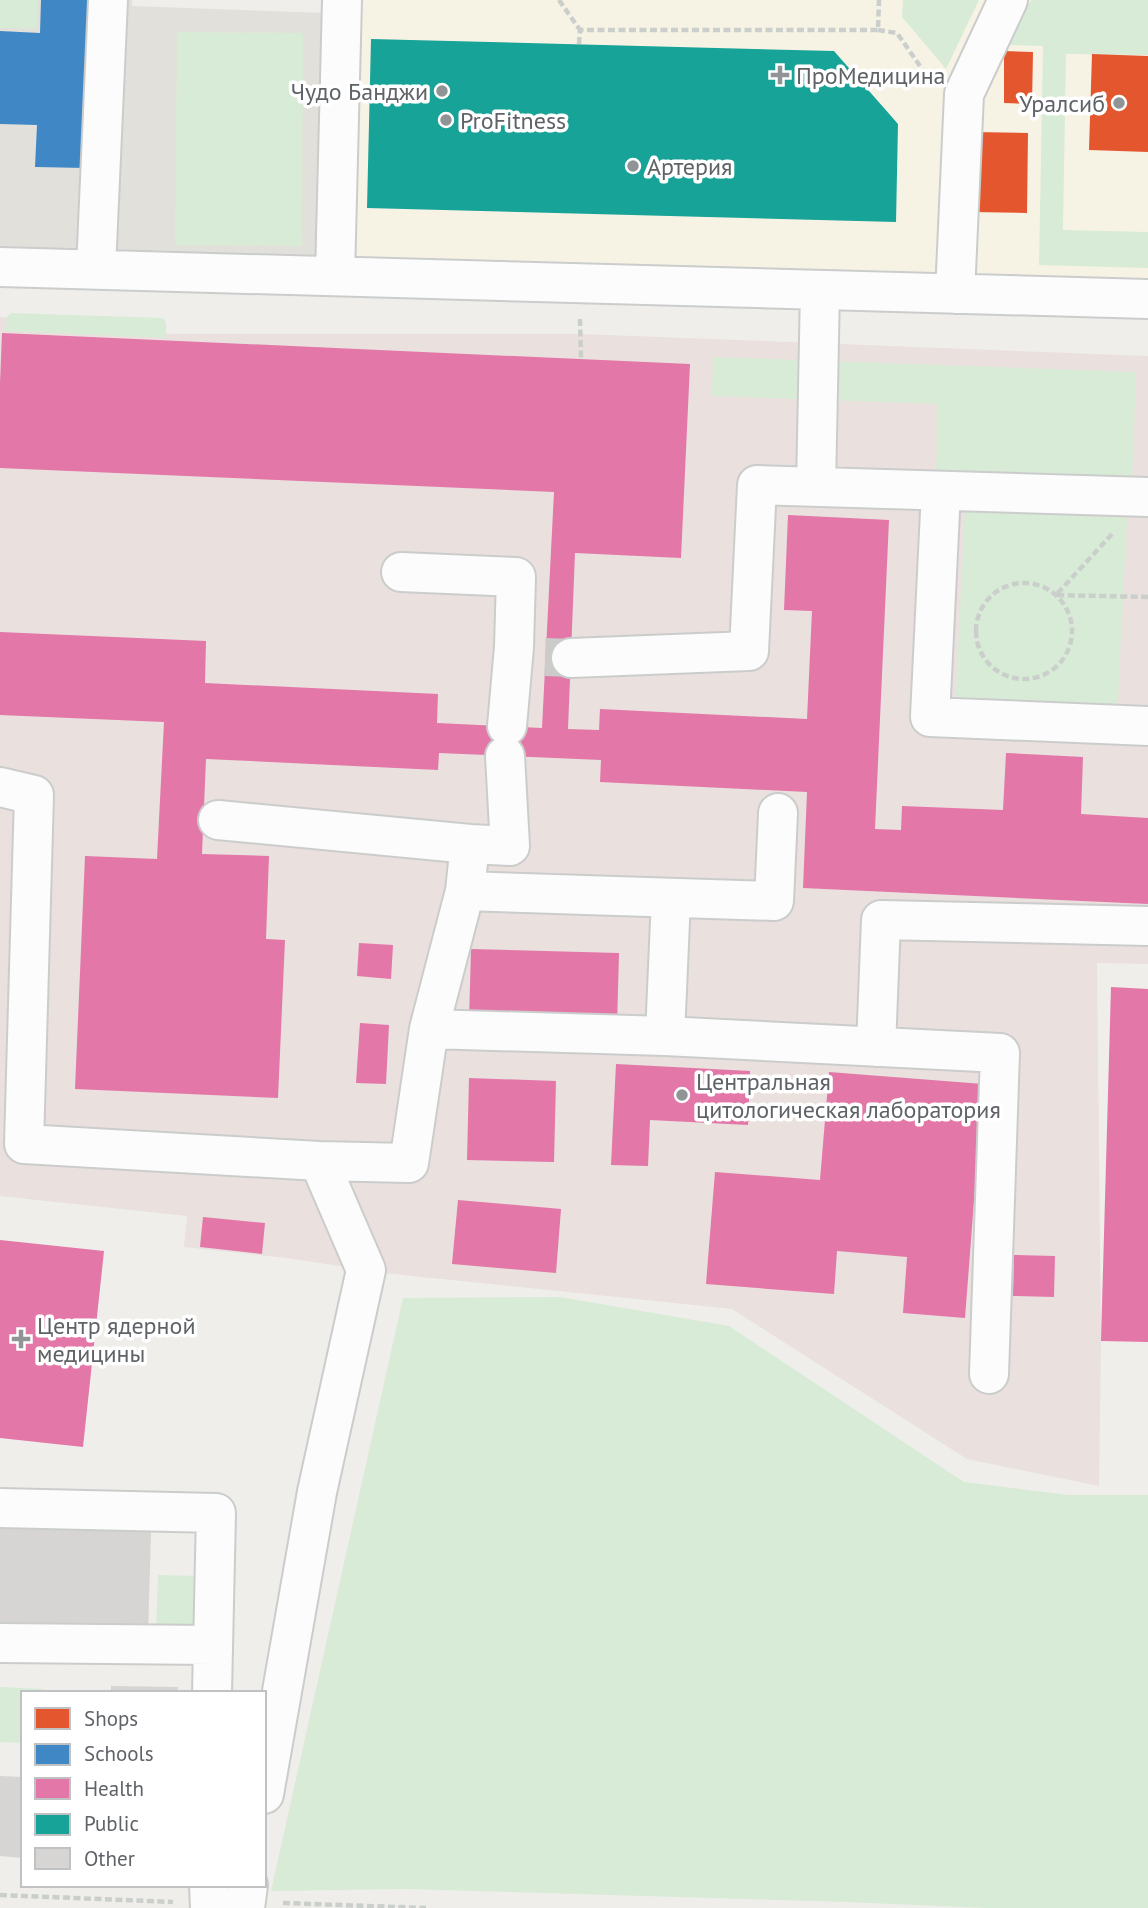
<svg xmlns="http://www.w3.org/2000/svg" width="1148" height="1908" font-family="'PT Sans',sans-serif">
	<rect width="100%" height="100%" fill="#efeeea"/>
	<!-- commercial -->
	<path fill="#f7f3e4" d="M 365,0 L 1148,0 L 1148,289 L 347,263 L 349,14 Z"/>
	<!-- education -->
	<path fill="#e2e0da" d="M 0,0 L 132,0 L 132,6 L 325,13 L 316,268 L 0,255 Z"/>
	<!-- medical -->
	<path fill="#eae0de" d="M 0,317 L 175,334 L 581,334 L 1148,356 L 1148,964 L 1097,963 L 1101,1341 L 1099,1486 L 967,1459 L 732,1309 L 393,1274 L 286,1258 L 184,1247 L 187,1216 L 0,1196 Z"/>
	<!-- green -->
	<path fill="#d8ebd6" d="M 0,0 L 38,0 L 37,29 L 0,28 Z
		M 903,0 L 979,0 L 946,69 L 902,17 Z
		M 1031,0 L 1148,0 L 1148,55 L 1066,54 L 1063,230 L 1148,232 L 1148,268 L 1039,265 L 1043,46 L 1004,45 Z
		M 177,32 L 303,33 L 302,246 L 175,245 Z
		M 12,313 L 163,318 L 166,323 L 166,338 L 6,331 L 7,316 Z
		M 713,357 L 1136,372 L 1132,483 L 936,476 L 938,404 L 712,396 Z
		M 965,510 L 1127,518 L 1117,718 L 955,710 Z
		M 560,1297 L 729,1326 L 964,1482 L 1068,1495 L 1148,1495 L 1148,1908 L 986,1908 L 846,1902 L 407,1889 L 271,1891 L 403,1298 Z
		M 158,1575 L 201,1576 L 199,1633 L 156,1632 Z
		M 0,1687 L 44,1689 L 44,1693 L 23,1693 L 23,1743 L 0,1742 Z"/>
	<!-- shops -->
	<path fill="#e4572e" d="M 1004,51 L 1033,52 L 1032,104 L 1004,103 Z
		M 1092,54 L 1148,56 L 1148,152 L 1089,150 Z
		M 973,132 L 1028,133 L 1027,213 L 972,212 Z"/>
	<!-- schools -->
	<path fill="#3f88c5" d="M 41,0 L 92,0 L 86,168 L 35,167 L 37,125 L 0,124 L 0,31 L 40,33 Z"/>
	<!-- health -->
	<path fill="#e377a8" d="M 2,333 L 690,364 L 681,558 L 575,553 L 568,729 L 599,730 L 600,709 L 807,719 L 812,611 L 784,610 L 788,515 L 889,520 L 875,829 L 901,830 L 902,806 L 1003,810 L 1006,753 L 1083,757 L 1081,814 L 1148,818 L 1148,904 L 803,888 L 807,792 L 600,782 L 601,760 L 439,753 L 438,770 L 206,759 L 202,854 L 269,856 L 266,939 L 285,940 L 278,1098 L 75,1089 L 85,856 L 157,859 L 164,722 L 0,715 L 0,632 L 206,641 L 205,683 L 438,694 L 437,723 L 542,728 L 554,492 L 0,468 L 0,383 Z
		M 359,943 L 393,945 L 391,979 L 357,976 Z
		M 471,949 L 619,953 L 617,1026 L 469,1022 Z
		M 1111,987 L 1148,989 L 1148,1342 L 1101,1341 Z
		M 360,1023 L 389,1025 L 386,1084 L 356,1083 Z
		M 616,1064 L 750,1071 L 748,1125 L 650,1120 L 648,1166 L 611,1165 Z
		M 829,1072 L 983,1084 L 965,1318 L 903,1313 L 907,1257 L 837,1251 L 834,1294 L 706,1284 L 715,1172 L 820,1180 Z
		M 469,1078 L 556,1081 L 554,1162 L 467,1160 Z
		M 458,1200 L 561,1209 L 556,1273 L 452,1264 Z
		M 203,1217 L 265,1223 L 262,1254 L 200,1247 Z
		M 0,1240 L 104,1251 L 83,1447 L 0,1438 Z
		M 1014,1255 L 1055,1256 L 1054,1297 L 1013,1296 Z"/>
	<!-- public -->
	<path fill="#17a398" d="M 371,39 L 834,51 L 898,124 L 896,222 L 367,208 Z"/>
	<!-- building -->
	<path fill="#d6d5d3" d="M 0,1527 L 151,1531 L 148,1637 L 0,1633 Z
		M 111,1686 L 178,1687 L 178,1693 L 111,1693 Z
		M 0,1776 L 23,1777 L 23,1858 L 0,1856 Z"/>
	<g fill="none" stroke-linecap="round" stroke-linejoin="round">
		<!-- minor-tunnel -->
		<path stroke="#cbcbca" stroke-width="38" stroke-dasharray="38 19" stroke-linecap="butt" d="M 545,657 L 571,658"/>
		<!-- minor casing -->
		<g stroke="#cbcccc" stroke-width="42">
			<path id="minor" d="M 0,267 L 1148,299
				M 96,269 L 108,0
				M 335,276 L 342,0
				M 955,294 L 964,94 L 1008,0
				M 816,487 L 820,290
				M 941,491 L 930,717 L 1148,726
				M 401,572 L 516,577 L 514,647 L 507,726
				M 571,658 L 749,651 L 757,485 L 1148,497
				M 0,787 L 34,795 L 24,1144 L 319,1161 L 409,1163 L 429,1029 L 465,891 L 470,844 L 510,846 L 505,756
				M 218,820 L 470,844
				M 465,891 L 774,901 L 778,813
				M 429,1029 L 665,1036 L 1000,1053 L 989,1374
				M 665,1036 L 671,898
				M 876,1047 L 881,920 L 1148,926
				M 0,1508 L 216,1513 L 212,1693
				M 0,1643 L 213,1645
				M 264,1794 L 317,1492 L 366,1270 L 319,1161
				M 209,1885 L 210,1908
				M 245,1908 L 248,1885"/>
		</g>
		<!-- path -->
		<path stroke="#cacfcc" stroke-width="4.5" stroke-dasharray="7 3.5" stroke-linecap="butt" d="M 559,0 L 580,30
			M 878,30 L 897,33 L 929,79
			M 579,44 L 580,30 L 878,30 L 879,0
			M 580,319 L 581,359
			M 1112,534 L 1056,595 L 1148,597
			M976 631a48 48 0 1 1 96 0a48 48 0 1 1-96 0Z
			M 0,1895 L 173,1902
			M 283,1903 L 426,1908"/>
		<!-- minor -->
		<use href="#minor" stroke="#fdfcfc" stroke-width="38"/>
	</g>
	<!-- markers -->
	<g fill="#919496" stroke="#fff" stroke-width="2.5">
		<path d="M776.5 64.5h7v7h7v7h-7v7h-7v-7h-7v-7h7z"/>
		<circle cx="442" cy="91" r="7"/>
		<circle cx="1119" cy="103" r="7"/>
		<circle cx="446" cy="120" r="7"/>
		<circle cx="633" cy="166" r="7"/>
		<circle cx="682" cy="1095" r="7"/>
		<path d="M17.5 1328.5h7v7h7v7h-7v7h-7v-7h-7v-7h7z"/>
	</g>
	<g text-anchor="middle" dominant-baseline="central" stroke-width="7" stroke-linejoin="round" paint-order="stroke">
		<!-- poi labels -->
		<g font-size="24" fill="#5f6368" stroke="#fff" text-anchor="start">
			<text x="796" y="75">ПроМедицина</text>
			<text x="428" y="91" text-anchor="end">Чудо Банджи</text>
			<text x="1105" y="103" text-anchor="end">Уралсиб</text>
			<text x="460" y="120">ProFitness</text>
			<text x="647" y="166">Артерия</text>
			<text x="696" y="1081">Центральная<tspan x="696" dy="28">цитологическая лаборатория</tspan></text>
			<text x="37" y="1325">Центр ядерной<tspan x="37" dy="28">медицины</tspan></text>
		</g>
	</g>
	<!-- legend -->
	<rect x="21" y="1691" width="245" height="196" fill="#ffffff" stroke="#bfc1c3" stroke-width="2"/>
	<rect x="35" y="1708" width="35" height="21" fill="#e4572e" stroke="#bfc1c3" stroke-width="2"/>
	<text x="84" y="1726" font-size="21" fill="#5f6368">Shops</text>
	<rect x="35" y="1744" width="35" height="21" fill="#3f88c5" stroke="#bfc1c3" stroke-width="2"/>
	<text x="84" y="1761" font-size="21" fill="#5f6368">Schools</text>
	<rect x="35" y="1778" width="35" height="21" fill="#e377a8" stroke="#bfc1c3" stroke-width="2"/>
	<text x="84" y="1796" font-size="21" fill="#5f6368">Health</text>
	<rect x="35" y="1814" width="35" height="21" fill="#17a398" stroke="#bfc1c3" stroke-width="2"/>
	<text x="84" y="1831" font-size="21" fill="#5f6368">Public</text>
	<rect x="35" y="1848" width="35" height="21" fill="#d6d5d3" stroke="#bfc1c3" stroke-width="2"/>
	<text x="84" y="1866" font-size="21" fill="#5f6368">Other</text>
</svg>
